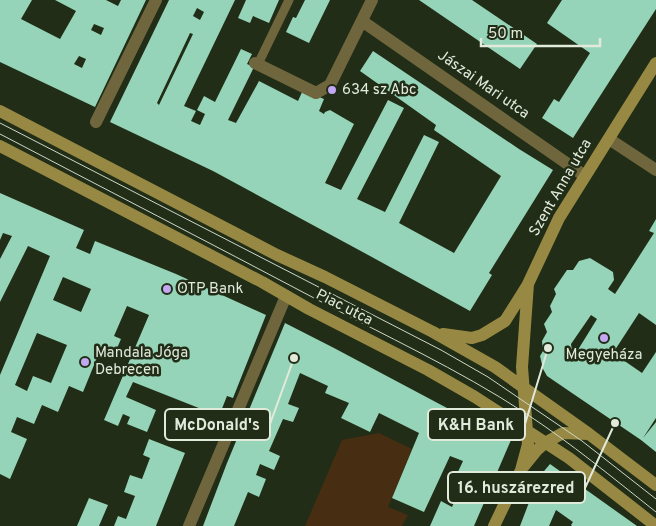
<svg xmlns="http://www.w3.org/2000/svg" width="656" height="526" font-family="Overpass,sans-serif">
	<rect width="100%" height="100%" fill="#212d16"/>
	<!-- green -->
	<path fill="#472d12" d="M 379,433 L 412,449 L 388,507 L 408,515 L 402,526 L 305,526 L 342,440 Z"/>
	<!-- building -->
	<path fill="#95d4b8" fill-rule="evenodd" d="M 0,0 L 32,0 L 21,19 L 60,39 L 76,11 L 55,0 L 106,0 L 118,6 L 121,0 L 146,0 L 95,107 L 0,62 ZM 94,24 L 104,28 L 101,35 L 91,30 ZM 79,56 L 86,59 L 82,68 L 74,64 Z
		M 169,0 L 235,0 L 184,106 L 196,111 L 191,121 L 200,125 L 205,114 L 197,110 L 204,96 L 215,102 L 241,49 L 252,54 L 247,64 L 254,67 L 228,120 L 236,123 L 259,81 L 298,101 L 303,90 L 324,99 L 319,111 L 324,114 L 325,112 L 330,110 L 354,124 L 325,183 L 341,190 L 388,100 L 404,108 L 357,199 L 385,212 L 424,135 L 439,142 L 399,223 L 454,253 L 501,176 L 434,130 L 436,125 L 360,71 L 373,51 L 519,149 L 553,170 L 489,273 L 492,275 L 470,311 L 370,256 L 213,171 L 110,122 ZM 197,8 L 204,12 L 200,20 L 193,16 ZM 190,33 L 193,34 L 159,105 L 157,103 Z
		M 246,0 L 279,0 L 269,23 L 253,16 L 250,23 L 238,18 Z
		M 305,0 L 330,0 L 309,43 L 286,32 L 293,17 L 296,18 Z
		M 419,0 L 472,0 L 537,44 L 520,69 Z
		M 562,0 L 656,0 L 656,9 L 573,138 L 542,118 L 554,99 L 559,102 L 590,53 L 547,23 Z
		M 0,193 L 84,230 L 76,248 L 90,254 L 95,241 L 176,274 L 266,315 L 233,398 L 227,396 L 219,416 L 133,382 L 126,397 L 156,410 L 147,432 L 127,424 L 130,417 L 123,414 L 118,426 L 104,420 L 149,315 L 127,306 L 114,336 L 121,339 L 115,353 L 101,348 L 83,392 L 69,386 L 58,412 L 42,405 L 34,424 L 17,417 L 11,432 L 27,439 L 10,479 L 0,474 L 0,375 L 50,256 L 28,246 L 0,302 L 0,259 L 12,236 L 3,233 L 0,240 ZM 63,277 L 91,289 L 81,312 L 53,300 ZM 37,333 L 67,345 L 51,383 L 33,376 L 27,391 L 15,385 Z
		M 656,219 L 656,325 L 639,313 L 613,353 L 642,373 L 656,352 L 656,418 L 643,438 L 656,422 L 656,452 L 641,440 L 547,376 L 543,369 L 540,356 L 543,351 L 542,341 L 547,332 L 544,324 L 552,312 L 550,306 L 556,294 L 554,289 L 567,270 L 573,270 L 579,261 L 590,258 L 613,272 L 614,280 L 608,289 L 615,294 L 654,233 L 649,231 ZM 591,315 L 597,319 L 576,353 L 572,351 L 571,344 Z
		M 285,323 L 334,348 L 479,425 L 511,440 L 474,526 L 430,526 L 441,501 L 452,507 L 465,477 L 457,474 L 463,461 L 450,456 L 424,512 L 392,498 L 419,433 L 379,413 L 370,432 L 341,418 L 349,403 L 325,393 L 328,386 L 300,373 L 288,404 L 299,408 L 293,422 L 283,419 L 269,451 L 280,456 L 274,470 L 260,464 L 256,475 L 266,479 L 259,497 L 248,492 L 234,526 L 203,526 L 227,463 Z
		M 149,439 L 185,453 L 156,526 L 114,526 L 118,516 L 126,519 L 135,496 L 124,492 L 130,475 L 142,479 L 150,458 L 143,455 Z
		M 550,464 L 630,521 L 637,526 L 572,526 L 571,525 L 573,522 L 556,510 L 549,526 L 520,526 L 533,492 L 529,489 Z
		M 89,498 L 108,505 L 99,526 L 77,526 Z"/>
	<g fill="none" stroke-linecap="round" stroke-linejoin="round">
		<!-- lane -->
		<path stroke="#6f663d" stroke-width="9" d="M 258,64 L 289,0"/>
		<!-- street -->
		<path stroke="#6f663d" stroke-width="12" d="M 362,21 L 585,176
			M 255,63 L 316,93 L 330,85 L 372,0
			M 96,122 L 156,0
			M 609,139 L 656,170
			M 189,526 L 286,296"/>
		<!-- secondary -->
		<path stroke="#978943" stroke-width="12" d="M 0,111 L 277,255 L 325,277 L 433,332 L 495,367 L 589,434 L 656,485
			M 0,146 L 262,282 L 309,309 L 428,370 L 475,397 L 569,458 L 656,526
			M 443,334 L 472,338 L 482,335 L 505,321 L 527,286
			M 524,466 L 537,450 L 545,443 L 563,433 L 588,434
			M 494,526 L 521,470 L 528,444 L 522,367 L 528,284 L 559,218 L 656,63"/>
		<!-- tram -->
		<path stroke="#ced7c8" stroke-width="1" d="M 0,123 L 441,350 L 488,377 L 582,441 L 656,499
			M 0,134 C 105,189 210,243 314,298 C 385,336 458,369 525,413 C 571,443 613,478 656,512"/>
	</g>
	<!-- markers -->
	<g fill="#c2a7f2" stroke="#212d16" stroke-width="2">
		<circle cx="332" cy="90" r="5"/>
		<circle cx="167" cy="289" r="5"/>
		<circle cx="604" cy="338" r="5"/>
		<circle cx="85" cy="362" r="5"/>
	</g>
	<g text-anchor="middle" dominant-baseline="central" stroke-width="5" stroke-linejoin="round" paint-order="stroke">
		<!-- street labels -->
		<g font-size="15" fill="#e2eadc" stroke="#212d16">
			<text transform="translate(483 85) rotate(35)">Jászai Mari utca</text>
			<text transform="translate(561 188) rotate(-60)">Szent Anna utca</text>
			<text transform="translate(344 308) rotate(27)">Piac utca</text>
		</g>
		<!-- poi labels -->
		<g font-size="15" fill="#e2eadc" stroke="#212d16" text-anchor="start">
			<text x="342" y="90">634 sz Abc</text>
			<text x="177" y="289">OTP Bank</text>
			<text x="95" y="353">Mandala Jóga<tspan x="95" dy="17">Debrecen</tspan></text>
			<text x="604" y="355" text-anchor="middle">Megyeháza</text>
		</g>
	</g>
	<!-- callouts -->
	<path fill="none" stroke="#e2eadc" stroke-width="2" d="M294 358L270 424M548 348L525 424M615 423L585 488"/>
	<g fill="#e2eadc" stroke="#212d16" stroke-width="2">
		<circle cx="294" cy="358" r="5"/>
		<circle cx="548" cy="348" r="5"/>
		<circle cx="615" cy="423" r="5"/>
	</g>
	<g fill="#212d16" stroke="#e2eadc" stroke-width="2">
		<rect x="165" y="409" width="105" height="31" rx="5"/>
		<rect x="428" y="409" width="97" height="31" rx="5"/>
		<rect x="448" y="472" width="137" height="31" rx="5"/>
	</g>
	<g font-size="16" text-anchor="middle" font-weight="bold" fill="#e2eadc">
		<text x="217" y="430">McDonald's</text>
		<text x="476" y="430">K&amp;H Bank</text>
		<text x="516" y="493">16. huszárezred</text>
	</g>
	<!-- scale -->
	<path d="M481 38v8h119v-8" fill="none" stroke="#e2eadc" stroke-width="2.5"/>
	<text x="488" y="38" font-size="15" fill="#e2eadc" stroke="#212d16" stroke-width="4" paint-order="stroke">50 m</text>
</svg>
